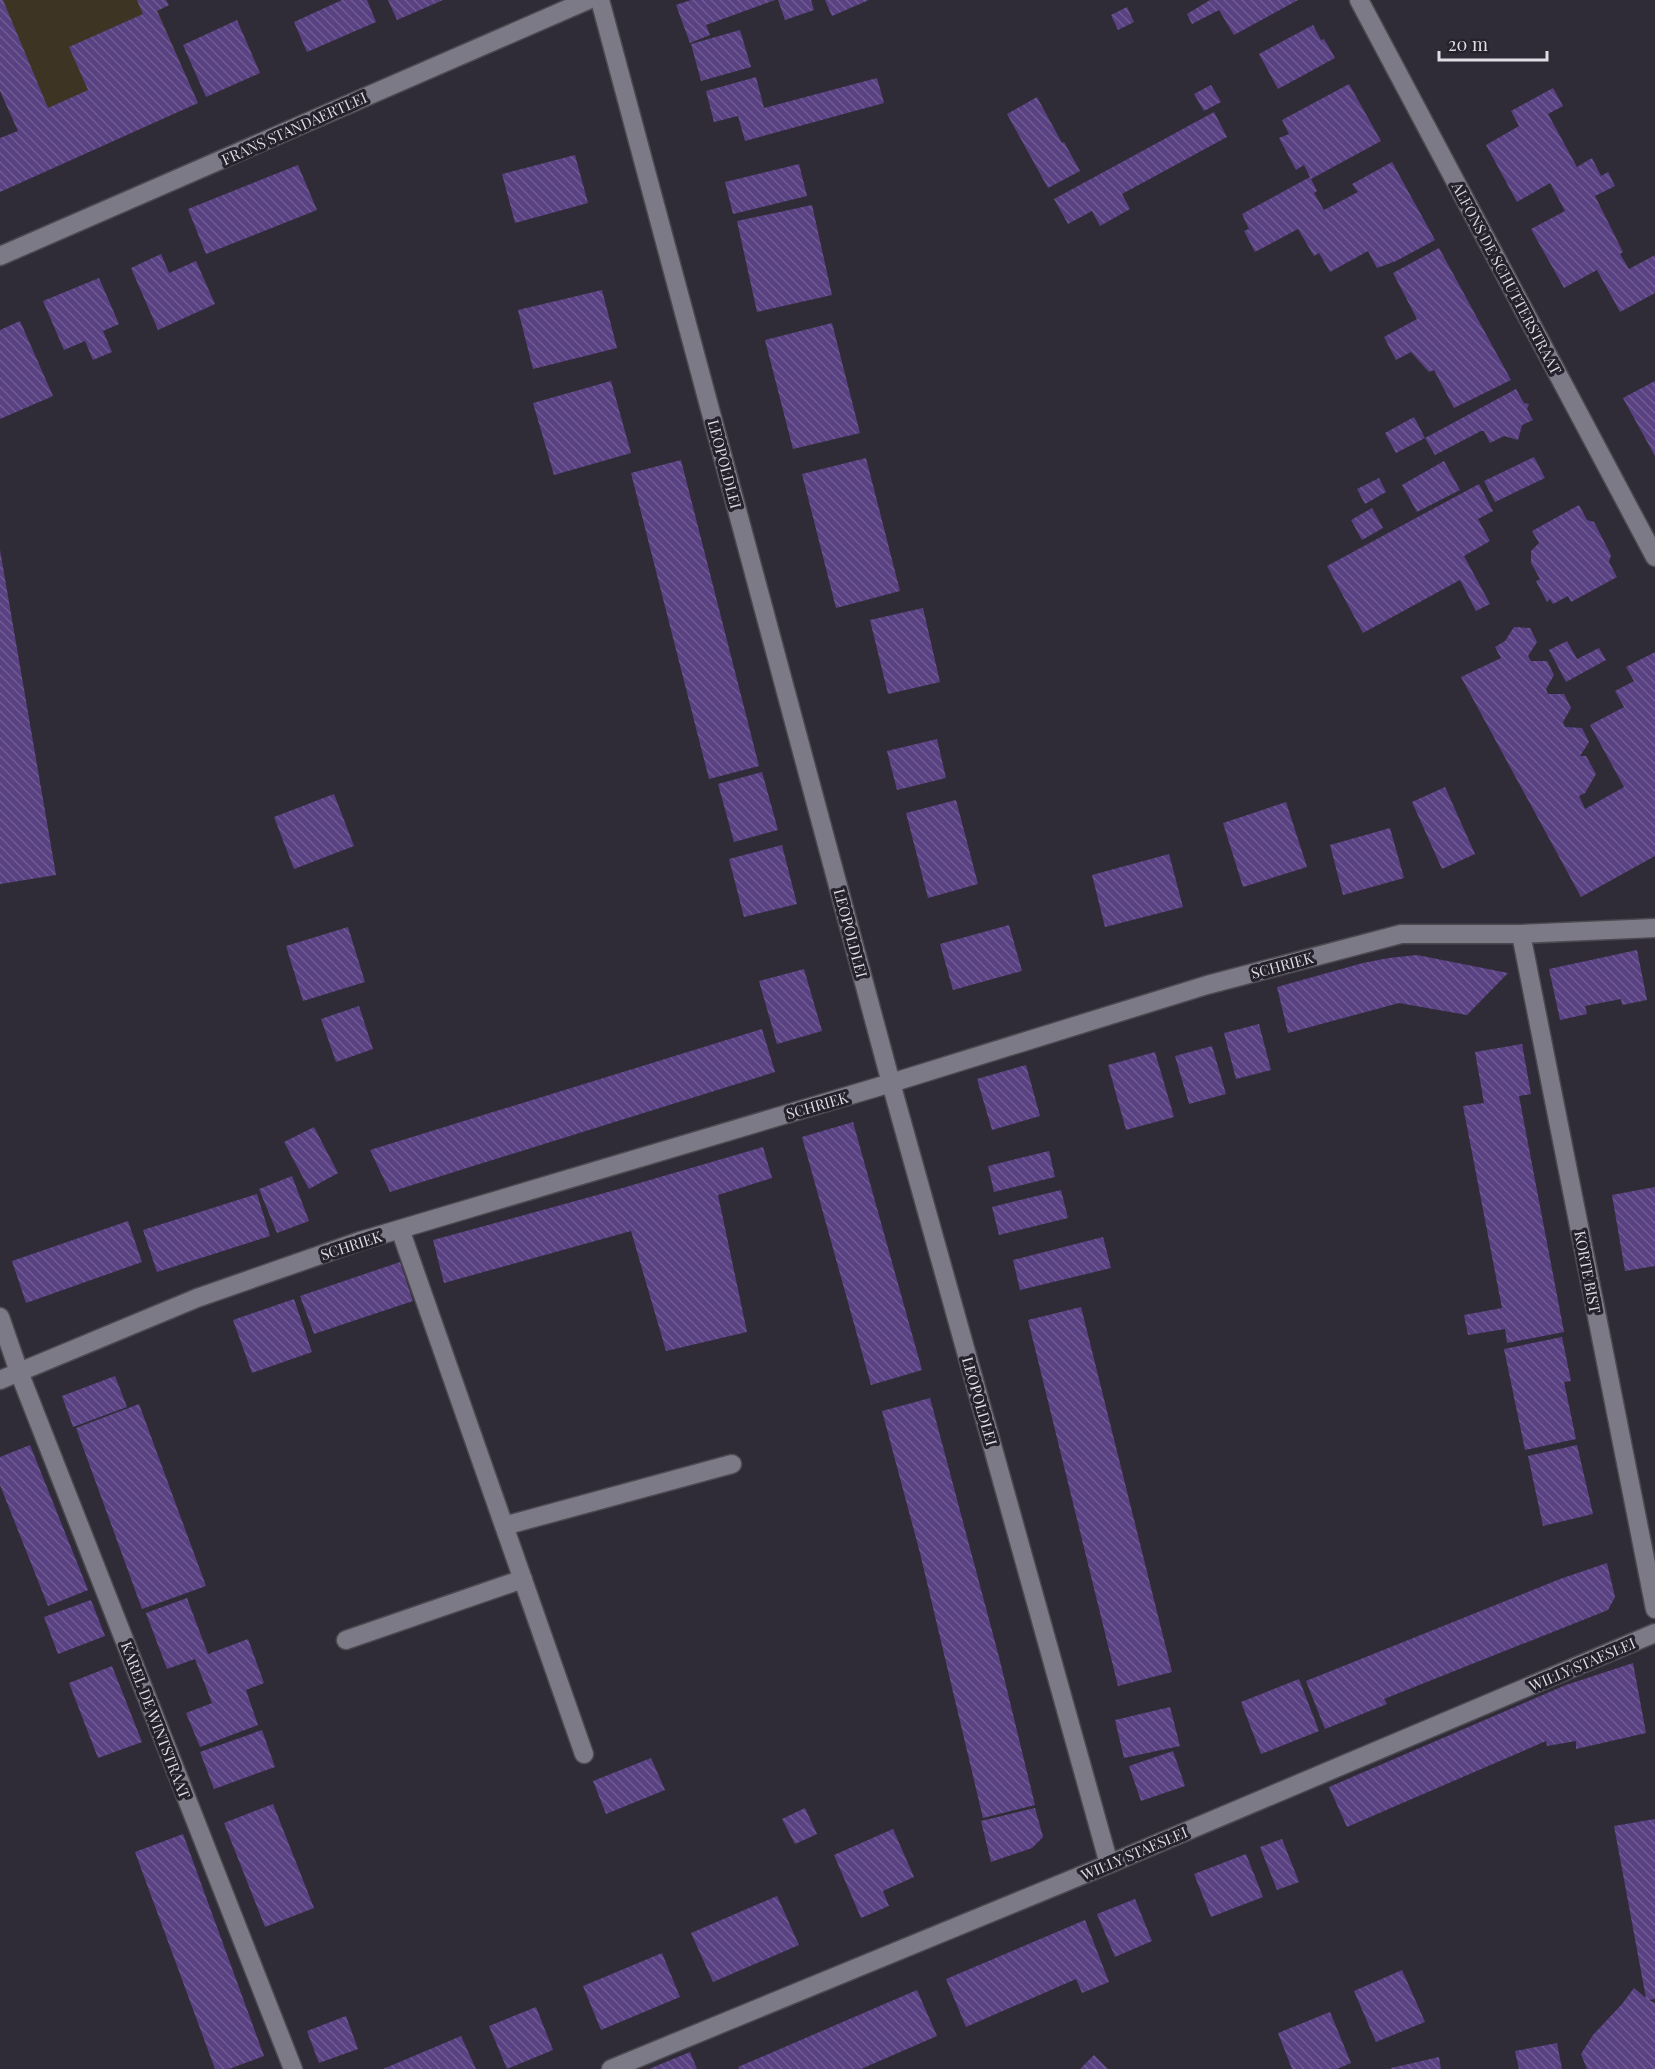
<svg xmlns="http://www.w3.org/2000/svg" width="1655" height="2069" font-family="'Playfair Display',serif">
	<defs>
		<pattern id="building-back-hatch" width="6" height="6" patternUnits="userSpaceOnUse" patternTransform="scale(1.5)"><rect width="6" height="6" fill="#594182"/><path d="M-1 5l2 2M0 0l6 6M5-1l2 2" fill="none" stroke="#705c94"/></pattern>
	</defs>
	<rect width="100%" height="100%" fill="#302c37"/>
	<!-- education -->
	<path fill="#3e3424" d="M 0,0 L 166,0 L 169,5 L 158,11 L 198,103 L 37,175 L 0,91 Z"/>
	<!-- building -->
	<path fill="url(#building-back-hatch)" d="M 0,0 L 3,0 L 48,108 L 88,90 L 69,47 L 143,14 L 137,0 L 166,0 L 169,5 L 157,11 L 198,103 L 0,192 L 0,138 L 18,131 L 0,91 Z
		M 342,0 L 367,0 L 376,22 L 307,52 L 294,22 Z
		M 388,0 L 443,0 L 397,20 Z
		M 691,0 L 775,0 L 706,25 L 710,35 L 690,43 L 676,5 Z
		M 778,0 L 811,0 L 814,10 L 785,20 Z
		M 825,0 L 869,0 L 832,16 Z
		M 1210,0 L 1298,0 L 1234,35 L 1219,10 L 1192,24 L 1187,14 Z
		M 1127,7 L 1134,22 L 1118,30 L 1111,15 Z
		M 237,20 L 260,73 L 206,97 L 183,45 Z
		M 1313,25 L 1321,40 L 1324,39 L 1335,58 L 1278,89 L 1259,54 Z
		M 740,30 L 751,67 L 701,81 L 691,44 Z
		M 756,77 L 764,108 L 877,78 L 884,103 L 745,141 L 738,116 L 714,122 L 706,91 Z
		M 1349,84 L 1381,141 L 1311,179 L 1317,191 L 1314,193 L 1324,210 L 1358,192 L 1352,184 L 1392,162 L 1435,240 L 1396,261 L 1377,268 L 1368,251 L 1330,272 L 1319,253 L 1314,256 L 1298,229 L 1255,252 L 1244,231 L 1249,229 L 1242,214 L 1310,177 L 1304,165 L 1296,170 L 1279,138 L 1289,134 L 1282,120 Z
		M 1211,85 L 1221,102 L 1204,111 L 1194,94 Z
		M 1553,88 L 1563,106 L 1548,114 L 1577,167 L 1592,158 L 1601,176 L 1608,172 L 1615,186 L 1595,196 L 1623,252 L 1620,254 L 1629,269 L 1655,255 L 1655,293 L 1620,312 L 1597,270 L 1564,288 L 1531,229 L 1565,211 L 1558,198 L 1550,183 L 1517,202 L 1486,145 L 1519,126 L 1511,111 Z
		M 1037,97 L 1062,143 L 1064,142 L 1080,171 L 1048,188 L 1007,114 Z
		M 1214,112 L 1227,137 L 1122,194 L 1130,209 L 1100,226 L 1092,211 L 1068,224 L 1054,199 Z
		M 575,155 L 588,203 L 515,223 L 502,174 Z
		M 799,164 L 807,196 L 733,214 L 725,182 Z
		M 298,165 L 317,210 L 206,254 L 188,209 Z
		M 812,205 L 832,295 L 757,312 L 737,221 Z
		M 1439,248 L 1511,380 L 1454,408 L 1434,370 L 1429,372 L 1411,352 L 1396,360 L 1384,337 L 1417,319 L 1393,273 Z
		M 161,254 L 169,273 L 196,261 L 215,304 L 158,330 L 131,268 Z
		M 99,278 L 119,324 L 103,331 L 112,352 L 93,360 L 85,341 L 64,350 L 43,301 Z
		M 602,290 L 617,348 L 533,369 L 518,310 Z
		M 20,321 L 53,396 L 0,419 L 0,330 Z
		M 832,323 L 860,433 L 793,449 L 765,340 Z
		M 611,381 L 631,453 L 554,475 L 533,403 Z
		M 1655,381 L 1655,456 L 1623,398 Z
		M 1516,389 L 1524,403 L 1529,404 L 1527,409 L 1533,420 L 1522,425 L 1518,440 L 1504,436 L 1490,443 L 1484,431 L 1481,431 L 1435,455 L 1425,438 Z
		M 1414,417 L 1425,438 L 1396,453 L 1385,433 Z
		M 1534,457 L 1545,478 L 1495,502 L 1484,481 Z
		M 866,458 L 900,591 L 836,608 L 802,474 Z
		M 681,460 L 759,766 L 709,779 L 631,473 Z
		M 1444,461 L 1460,490 L 1417,512 L 1402,485 Z
		M 1379,478 L 1386,492 L 1365,504 L 1357,489 Z
		M 1479,484 L 1493,511 L 1478,519 L 1490,541 L 1464,556 L 1490,604 L 1476,611 L 1460,580 L 1363,633 L 1327,566 Z
		M 1579,505 L 1587,520 L 1594,522 L 1611,555 L 1609,562 L 1617,577 L 1571,602 L 1568,596 L 1553,604 L 1550,599 L 1547,602 L 1536,581 L 1540,579 L 1531,563 L 1531,551 L 1539,543 L 1532,531 Z
		M 1372,508 L 1383,528 L 1362,540 L 1351,520 Z
		M 0,550 L 56,875 L 0,884 Z
		M 923,608 L 940,682 L 888,694 L 870,620 Z
		M 1514,627 L 1530,628 L 1537,642 L 1528,656 L 1531,661 L 1547,661 L 1554,675 L 1546,689 L 1548,694 L 1564,694 L 1571,708 L 1563,722 L 1565,727 L 1582,728 L 1589,742 L 1580,756 L 1586,756 L 1596,774 L 1585,793 L 1579,796 L 1585,809 L 1624,787 L 1590,725 L 1624,707 L 1615,691 L 1634,681 L 1626,667 L 1655,652 L 1655,856 L 1581,897 L 1461,677 L 1501,658 L 1495,647 L 1505,641 Z
		M 1567,641 L 1577,659 L 1599,648 L 1606,660 L 1566,682 L 1549,650 Z
		M 937,739 L 946,778 L 897,790 L 887,751 Z
		M 762,772 L 778,830 L 734,842 L 718,784 Z
		M 1445,787 L 1475,854 L 1442,869 L 1412,802 Z
		M 334,794 L 354,846 L 294,869 L 274,817 Z
		M 956,800 L 978,884 L 928,898 L 906,813 Z
		M 1286,802 L 1307,867 L 1243,887 L 1223,823 Z
		M 1390,828 L 1404,878 L 1343,895 L 1330,845 Z
		M 782,845 L 797,904 L 744,917 L 729,859 Z
		M 1169,854 L 1183,907 L 1105,927 L 1092,875 Z
		M 1009,925 L 1022,971 L 953,990 L 940,944 Z
		M 348,927 L 365,982 L 303,1001 L 286,946 Z
		M 1637,950 L 1647,1000 L 1622,1005 L 1621,999 L 1585,1006 L 1587,1014 L 1560,1020 L 1549,969 Z
		M 1417,955 L 1508,973 L 1467,1015 L 1399,1003 L 1288,1033 L 1277,987 L 1363,963 L 1389,958 Z
		M 804,969 L 822,1031 L 777,1044 L 759,981 Z
		M 359,1006 L 373,1049 L 336,1062 L 321,1019 Z
		M 1259,1024 L 1271,1070 L 1236,1079 L 1224,1033 Z
		M 762,1029 L 775,1072 L 390,1192 L 370,1150 Z
		M 1522,1044 L 1531,1094 L 1519,1096 L 1564,1332 L 1507,1343 L 1505,1329 L 1468,1335 L 1464,1315 L 1502,1308 L 1463,1106 L 1484,1103 L 1475,1052 Z
		M 1212,1046 L 1226,1094 L 1189,1104 L 1175,1056 Z
		M 1155,1052 L 1174,1117 L 1126,1130 L 1108,1065 Z
		M 1026,1065 L 1040,1116 L 992,1130 L 977,1079 Z
		M 853,1122 L 922,1370 L 871,1385 L 802,1137 Z
		M 314,1127 L 338,1173 L 309,1189 L 284,1142 Z
		M 763,1147 L 772,1178 L 718,1195 L 747,1332 L 666,1351 L 631,1231 L 444,1283 L 433,1240 L 619,1189 Z
		M 1049,1151 L 1055,1177 L 994,1192 L 988,1166 Z
		M 292,1176 L 309,1221 L 277,1233 L 259,1189 Z
		M 1655,1187 L 1655,1266 L 1625,1271 L 1612,1195 Z
		M 1061,1190 L 1068,1218 L 999,1235 L 992,1207 Z
		M 257,1194 L 270,1236 L 157,1272 L 143,1230 Z
		M 128,1221 L 142,1262 L 26,1303 L 12,1261 Z
		M 1103,1237 L 1111,1268 L 1020,1290 L 1013,1260 Z
		M 400,1262 L 413,1301 L 314,1334 L 300,1296 Z
		M 294,1299 L 312,1352 L 252,1373 L 233,1320 Z
		M 1081,1307 L 1172,1672 L 1118,1686 L 1028,1320 Z
		M 1562,1337 L 1571,1381 L 1564,1382 L 1576,1439 L 1525,1450 L 1504,1349 Z
		M 115,1376 L 127,1407 L 73,1427 L 62,1396 Z
		M 930,1398 L 999,1657 L 1035,1805 L 983,1818 L 920,1553 L 882,1411 Z
		M 139,1404 L 206,1586 L 142,1609 L 76,1428 Z
		M 30,1445 L 88,1590 L 48,1606 L 0,1485 L 0,1457 Z
		M 1577,1445 L 1593,1514 L 1543,1526 L 1528,1456 Z
		M 1607,1563 L 1615,1597 L 1608,1610 L 1384,1699 L 1387,1704 L 1325,1729 L 1306,1681 L 1560,1579 Z
		M 187,1598 L 208,1654 L 248,1639 L 264,1683 L 246,1690 L 258,1725 L 200,1747 L 186,1713 L 212,1703 L 195,1659 L 167,1669 L 146,1613 Z
		M 91,1600 L 105,1636 L 58,1654 L 44,1617 Z
		M 1633,1663 L 1646,1733 L 1576,1749 L 1576,1741 L 1547,1746 L 1546,1741 L 1347,1827 L 1329,1787 L 1566,1685 Z
		M 112,1666 L 142,1742 L 98,1758 L 69,1683 Z
		M 1299,1679 L 1319,1731 L 1261,1754 L 1241,1702 Z
		M 1170,1707 L 1180,1746 L 1124,1758 L 1115,1720 Z
		M 262,1730 L 275,1767 L 214,1789 L 200,1752 Z
		M 1173,1751 L 1185,1786 L 1141,1801 L 1129,1766 Z
		M 651,1758 L 665,1790 L 606,1814 L 593,1781 Z
		M 273,1804 L 314,1908 L 265,1927 L 224,1823 Z
		M 805,1808 L 817,1834 L 795,1844 L 782,1819 Z
		M 1035,1808 L 1043,1837 L 1032,1848 L 991,1862 L 981,1821 Z
		M 1655,1819 L 1655,1999 L 1649,2000 L 1655,2003 L 1655,2069 L 1587,2069 L 1581,2054 L 1593,2035 L 1622,2004 L 1634,1988 L 1646,1998 L 1614,1826 Z
		M 893,1829 L 914,1877 L 883,1891 L 889,1906 L 861,1918 L 834,1855 Z
		M 183,1834 L 264,2056 L 229,2069 L 215,2069 L 135,1852 Z
		M 1282,1839 L 1299,1882 L 1277,1890 L 1260,1847 Z
		M 1246,1854 L 1263,1897 L 1211,1917 L 1194,1874 Z
		M 777,1896 L 799,1945 L 713,1982 L 691,1933 Z
		M 1135,1899 L 1152,1941 L 1115,1957 L 1097,1914 Z
		M 1085,1920 L 1109,1982 L 1082,1993 L 1076,1979 L 966,2027 L 946,1979 Z
		M 662,1953 L 680,1997 L 601,2030 L 583,1986 Z
		M 1402,1970 L 1425,2022 L 1376,2042 L 1354,1991 Z
		M 917,1990 L 937,2036 L 861,2069 L 739,2069 L 738,2067 Z
		M 536,2007 L 553,2050 L 507,2069 L 489,2026 Z
		M 1330,2012 L 1351,2063 L 1337,2069 L 1292,2069 L 1278,2033 Z
		M 346,2016 L 358,2049 L 319,2063 L 307,2031 Z
		M 461,2036 L 476,2069 L 383,2069 Z
		M 1557,2043 L 1562,2069 L 1519,2069 L 1515,2051 Z
		M 690,2052 L 697,2069 L 649,2069 L 661,2064 Z
		M 1094,2055 L 1108,2069 L 1080,2069 Z
		M 1439,2057 L 1441,2069 L 1391,2069 L 1391,2068 Z"/>
	<g fill="none" stroke-linecap="round" stroke-linejoin="round">
		<!-- minor casing -->
		<g stroke="#4c4951" stroke-width="21">
			<path id="minor" d="M 600,0 L 891,1083 L 1109,1864
				M 1359,0 L 1655,557
				M 0,256 L 588,0
				M 1521,934 L 1655,1609
				M 400,1229 L 584,1754
				M 0,1317 L 19,1372 L 293,2069
				M 0,1380 L 197,1298 L 360,1241 L 891,1083 L 1207,985 L 1401,934 L 1521,934 L 1655,928
				M 504,1526 L 732,1464
				M 346,1640 L 523,1579
				M 611,2069 L 1109,1864 L 1655,1633"/>
		</g>
		<!-- minor -->
		<use href="#minor" stroke="#7d7a87" stroke-width="18"/>
	</g>
	<g text-anchor="middle" dominant-baseline="central" stroke-width="6" stroke-linejoin="round" paint-order="stroke">
		<!-- street labels -->
		<g font-size="15" fill="#dfdce4" stroke="#26222d">
			<text transform="translate(294 128) rotate(-24)">FRANS STANDAERTLEI</text>
			<text transform="translate(1507 278) rotate(62)">ALFONS DE SCHUTTERSTRAAT</text>
			<text transform="translate(725 464) rotate(75)">LEOPOLDLEI</text>
			<text transform="translate(851 933) rotate(75)">LEOPOLDLEI</text>
			<text transform="translate(1282 965) rotate(-15)">SCHRIEK</text>
			<text transform="translate(817 1105) rotate(-16)">SCHRIEK</text>
			<text transform="translate(351 1245) rotate(-18)">SCHRIEK</text>
			<text transform="translate(1588 1272) rotate(79)">KORTE BIST</text>
			<text transform="translate(980 1401) rotate(74)">LEOPOLDLEI</text>
			<text transform="translate(1582 1664) rotate(-23)">WILLY STAESLEI</text>
			<text transform="translate(156 1720) rotate(69)">KAREL DE WINTSTRAAT</text>
			<text transform="translate(1134 1853) rotate(-23)">WILLY STAESLEI</text>
		</g>
	</g>
	<!-- scale -->
	<path d="M1439 51v9h108v-9" fill="none" stroke="#dfdce4" stroke-width="3"/>
	<text x="1448" y="51" font-size="18" fill="#dfdce4" stroke="#26222d" stroke-width="4.5" paint-order="stroke">20 m</text>
</svg>
